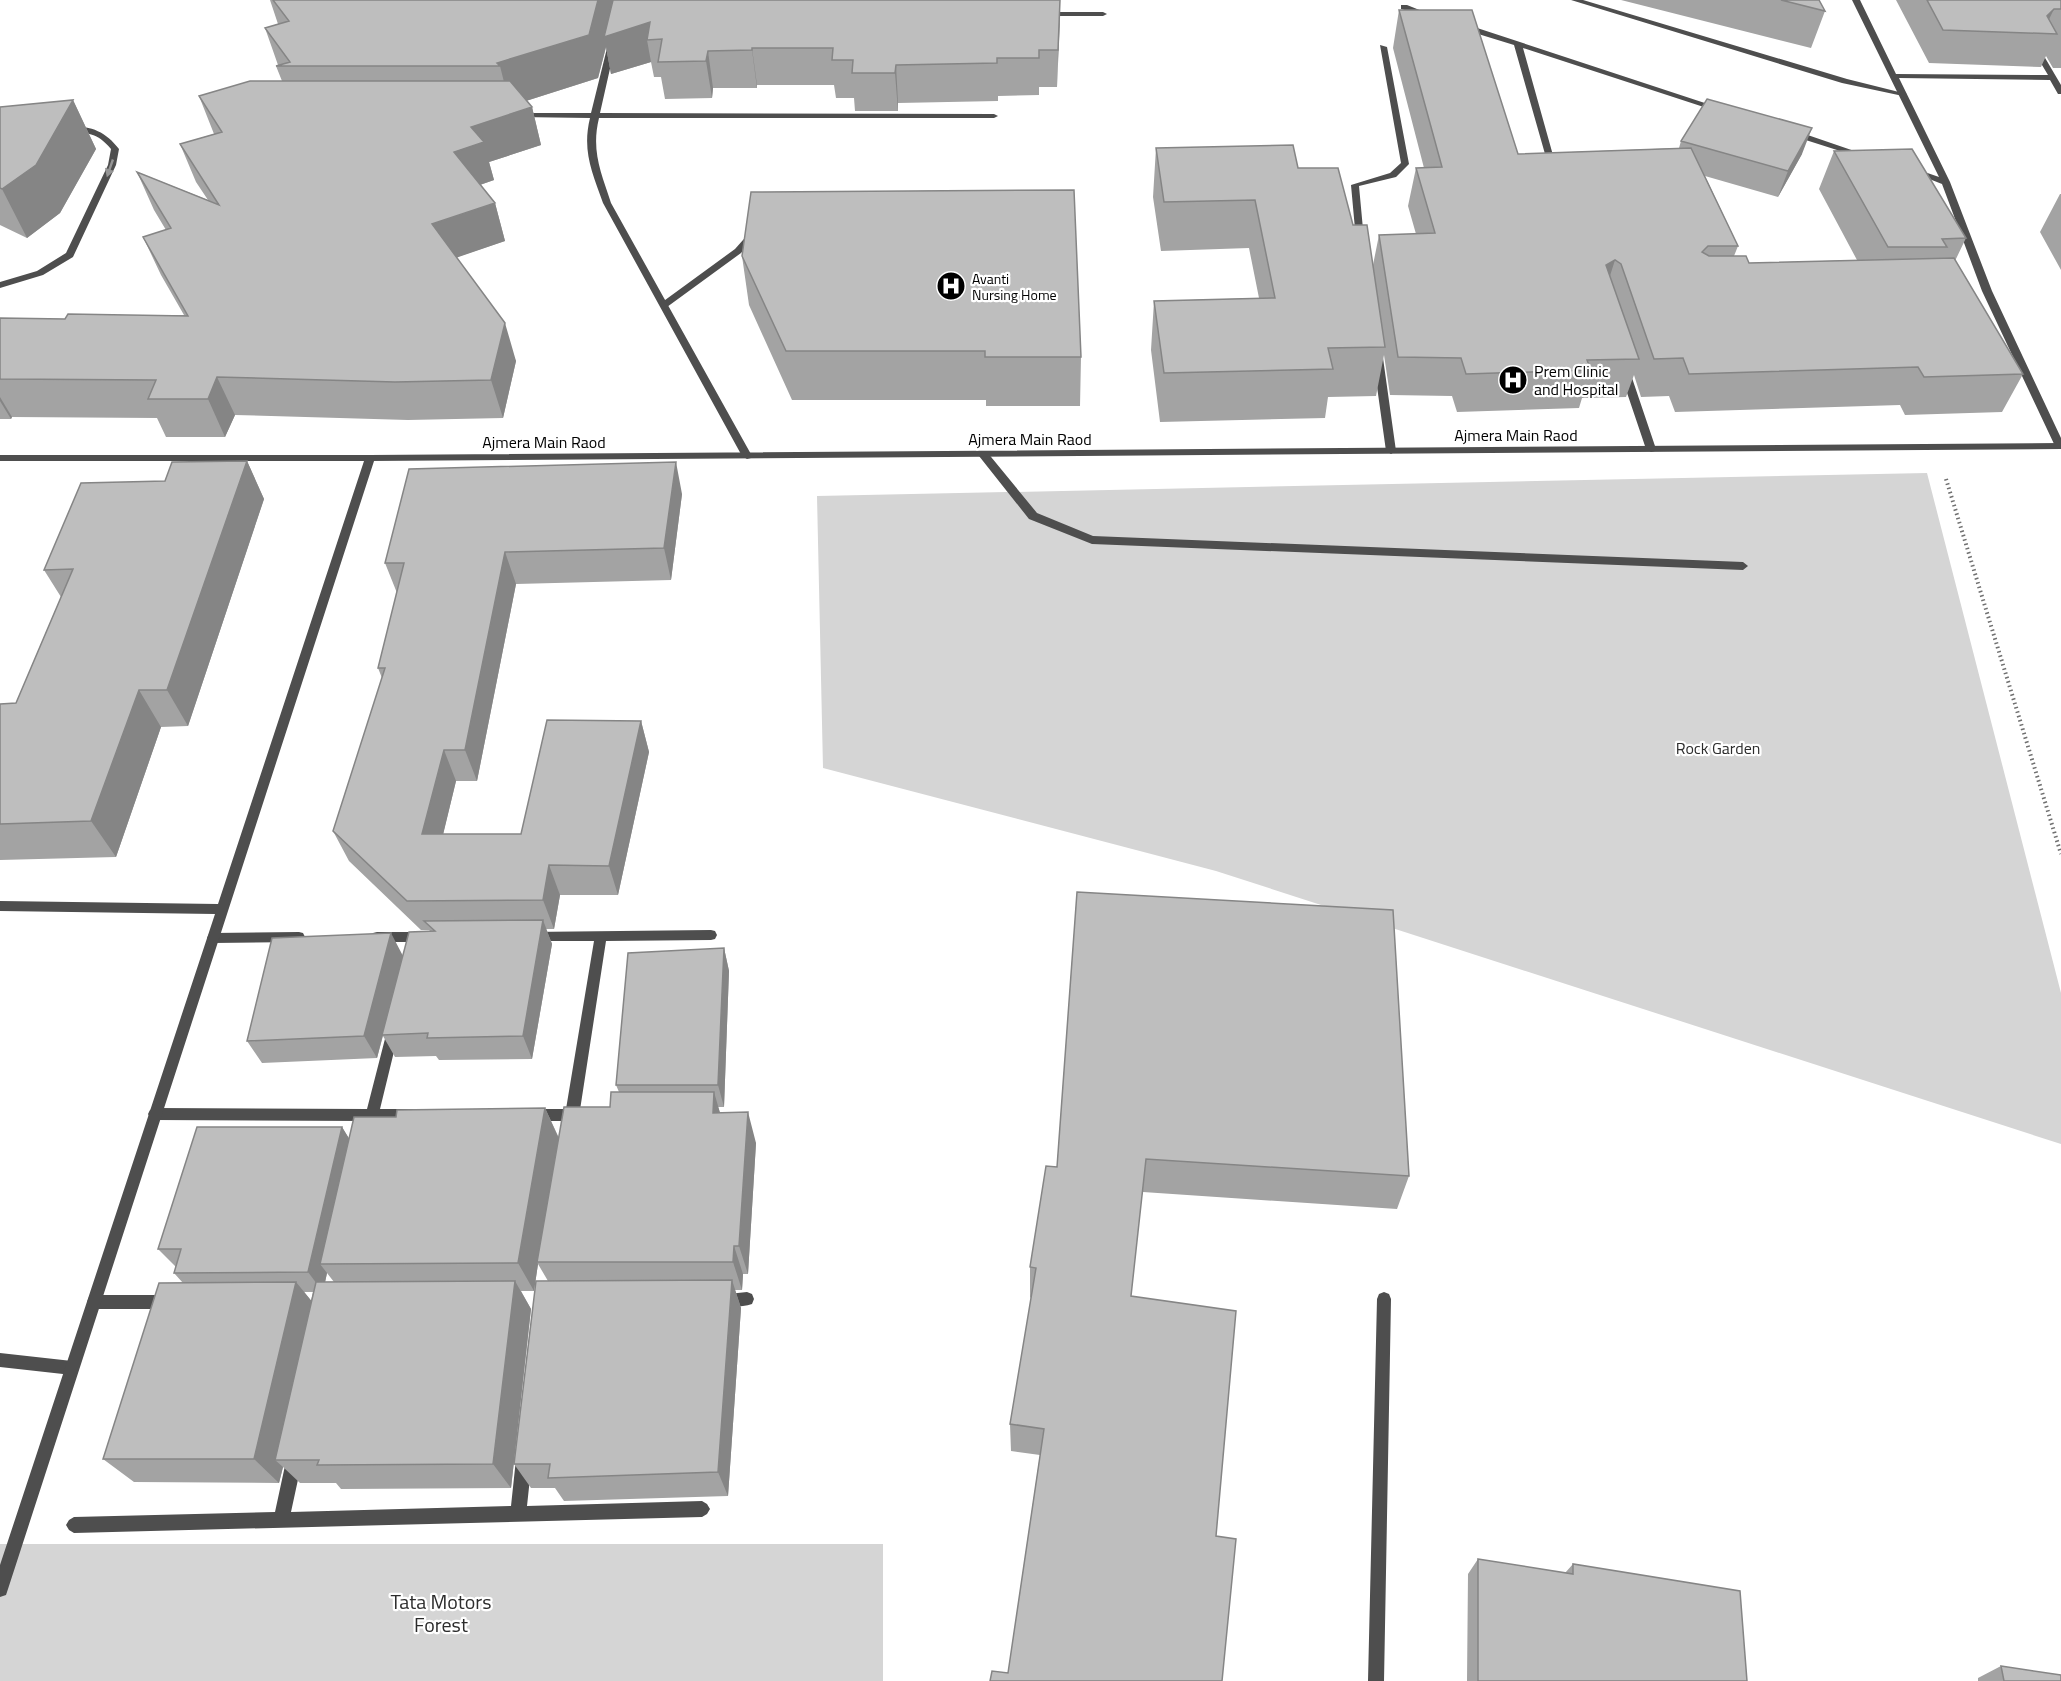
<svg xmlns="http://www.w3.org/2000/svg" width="2061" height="1681" font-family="'Titillium Web',sans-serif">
	<rect width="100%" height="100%" fill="#fff"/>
	<!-- green -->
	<path fill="#d5d5d5" d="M 1927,473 L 2061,993 L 2061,1144 L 1216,871 L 823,768 L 817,496 Z
		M 0,1544 L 883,1544 L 883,1681 L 0,1681 Z"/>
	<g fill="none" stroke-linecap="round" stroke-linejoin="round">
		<!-- path -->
		<path stroke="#707070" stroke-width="4" stroke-dasharray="1.5 3" stroke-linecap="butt" d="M 1946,479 L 2061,854"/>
		<!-- service -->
		<path fill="#4e4e4e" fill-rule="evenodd" d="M 1571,0 L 1583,0 L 1847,79 L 1907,94 L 1903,96 L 1842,83 Z
			M 1380,45 L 1387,47 L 1409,164 L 1396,177 L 1359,186 L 1364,240 L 1360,243 L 1356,240 L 1351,185 L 1390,173 L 1401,163 Z
			M 754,230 L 758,233 L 741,253 L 667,307 L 661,307 L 661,303 L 735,249 L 751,231 Z
			M 1378,355 L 1383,358 L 1396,451 L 1391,454 L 1386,451 L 1373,358 Z
			M 983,451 L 987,452 L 1037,513 L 1093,536 L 1743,562 L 1748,566 L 1743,570 L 1092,544 L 1029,519 L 979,456 L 979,452 Z
			M 711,930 L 715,931 L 717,935 L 715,939 L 711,940 L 606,941 L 580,1110 L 585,1115 L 583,1119 L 571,1127 L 566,1125 L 564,1121 L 533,1121 L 528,1119 L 526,1115 L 528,1111 L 533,1109 L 566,1109 L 594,941 L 533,941 L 529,940 L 527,936 L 529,932 Z
			M 299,932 L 303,933 L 305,937 L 303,941 L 299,942 L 213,943 L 209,942 L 207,938 L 209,934 L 213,933 Z
			M 377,932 L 422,932 L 426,933 L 428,937 L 426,941 L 422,942 L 377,942 L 373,941 L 371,937 L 373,933 Z
			M 393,1025 L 398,1027 L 399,1031 L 380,1109 L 413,1109 L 418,1111 L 420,1115 L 418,1119 L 413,1121 L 377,1121 L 373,1135 L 368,1137 L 363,1135 L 361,1131 L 364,1121 L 155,1120 L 150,1118 L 148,1114 L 150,1110 L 155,1108 L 367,1109 L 387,1031 L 388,1027 Z
			M 747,1292 L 752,1294 L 754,1299 L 752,1304 C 743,1307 728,1308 719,1305 L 717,1300 L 719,1295 Z
			M 94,1295 L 169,1295 L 174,1297 L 176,1302 L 174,1307 L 169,1309 L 94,1309 L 89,1307 L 87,1302 L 89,1297 Z
			M 0,1353 L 72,1361 L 77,1363 L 79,1368 L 77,1373 L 72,1375 L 0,1367 Z
			M 524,1451 L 529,1454 L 532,1459 L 527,1506 L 702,1501 L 707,1504 L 710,1509 L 707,1514 L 702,1517 L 74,1533 L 69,1530 L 66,1525 L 69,1520 L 74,1517 L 275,1512 L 286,1461 L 289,1456 L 294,1453 L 299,1456 L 302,1461 L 291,1512 L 511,1506 L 516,1459 L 519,1454 Z"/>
		<!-- minor -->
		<path fill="#4e4e4e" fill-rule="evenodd" d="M 1852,0 L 1860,0 L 1896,74 L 2048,75 L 2033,50 L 2039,44 L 2061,42 L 2061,46 L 2044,48 L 2041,51 L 2061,85 L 2061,94 L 2058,94 L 2050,80 L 1899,78 L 1950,182 L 1992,291 L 2061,438 L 2061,449 L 2055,446 L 1982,291 L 1942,184 L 1909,171 L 1913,168 L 1939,177 Z
			M 1401,5 L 1407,5 L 1432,15 L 1428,17 L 1401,9 Z
			M 1041,12 L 1103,12 L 1107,14 L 1103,16 L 1044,16 L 1040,14 Z
			M 1462,25 L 1468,25 L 1723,109 L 1716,111 L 1523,48 L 1556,166 L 1549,168 L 1514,45 L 1462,29 Z
			M 609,40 L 616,42 L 600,113 L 994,114 L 998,116 L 994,118 L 599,118 C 591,151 601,172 611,203 L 752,456 L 751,458 L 747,459 L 742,456 L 603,203 C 592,172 582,151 590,118 L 518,117 L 514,115 L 518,113 L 591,113 Z
			M 70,126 C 92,126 106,132 119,149 L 116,165 L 73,257 L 43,275 L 0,288 L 0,282 L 37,271 L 66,253 L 108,165 L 111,149 C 96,131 88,134 67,131 L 66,129 Z
			M 1790,131 L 1796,131 L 1866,155 L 1859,157 L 1790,135 Z
			M 1625,369 L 1630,372 L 1656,449 L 1655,451 L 1651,452 L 1646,449 L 1620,372 Z
			M 370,455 L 375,458 L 8,1589 L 6,1595 L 0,1597 L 0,1565 L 215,914 L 0,911 L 0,901 L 218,904 L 365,458 Z
			M 1384,1292 L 1389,1294 L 1391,1299 L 1384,1681 L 1368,1681 L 1377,1299 L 1379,1294 Z"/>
		<!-- tertiary -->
		<path fill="#4e4e4e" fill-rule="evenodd" d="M 2061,443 L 2061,449 L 370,461 L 0,461 L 0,455 L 370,455 Z"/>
	</g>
	<!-- wall -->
	<path fill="#a3a3a3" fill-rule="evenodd" d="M 270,0 L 1060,0 L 1057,87 L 1039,87 L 1039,95 L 998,96 L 998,101 L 898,103 L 898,111 L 855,111 L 854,98 L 836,98 L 834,85 L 757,85 L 757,88 L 713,88 L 712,98 L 665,99 L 661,77 L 654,77 L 651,62 L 611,74 L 606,47 L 598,78 L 526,101 L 532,107 L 541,145 L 489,162 L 494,180 L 480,185 L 495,203 L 505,241 L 457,257 L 516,361 L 503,418 L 408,420 L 235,415 L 225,437 L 166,437 L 157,418 L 12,417 L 11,419 L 0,419 L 0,318 L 65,319 L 184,315 L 161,275 L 143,237 L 166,230 L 154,210 L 137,172 L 208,200 L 196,182 L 180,144 L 214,134 L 199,96 L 282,81 L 276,66 L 278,65 L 265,28 L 278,24 Z
		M 1621,0 L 1819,0 L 1825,11 L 1811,48 Z
		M 1896,0 L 2061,0 L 2061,68 L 2053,68 L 2046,56 L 2041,67 L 1929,63 Z
		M 1399,10 L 1518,154 L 1679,148 L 1681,141 L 1802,154 L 1778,197 L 1705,176 L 1738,246 L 1734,256 L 1749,263 L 1857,260 L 1819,189 L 1834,151 L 1966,238 L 1955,261 L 2023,374 L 2002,412 L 1905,415 L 1900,405 L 1675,412 L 1669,396 L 1641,397 L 1634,375 L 1626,397 L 1582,398 L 1579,408 L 1457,412 L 1452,396 L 1390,395 L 1384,355 L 1376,396 L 1328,397 L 1325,418 L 1160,422 L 1151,350 L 1154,301 L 1259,298 L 1249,248 L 1161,251 L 1153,197 L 1156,148 L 1353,225 L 1373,265 L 1379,235 L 1416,234 L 1408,206 L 1416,168 L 1424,168 L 1393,48 Z
		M 73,100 L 96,149 L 60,213 L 27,238 L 0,225 L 0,107 Z
		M 2060,194 L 2061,194 L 2061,270 L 2040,232 Z
		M 742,256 L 1081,357 L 1080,406 L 986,406 L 986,400 L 792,400 L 749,305 Z
		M 247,461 L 264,499 L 188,726 L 161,727 L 116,857 L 0,860 L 0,704 L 16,703 L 61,597 L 44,570 L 165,481 Z
		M 682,494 L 671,580 L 516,584 L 477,781 L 456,781 L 443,834 L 521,834 L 641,721 L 649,752 L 618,895 L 560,895 L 554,929 L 546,929 L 552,944 L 532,1059 L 439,1060 L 436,1056 L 395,1057 L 383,1036 L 377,1058 L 262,1063 L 247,1041 L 403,956 L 430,931 L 429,930 L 421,930 L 349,861 L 333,831 L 382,678 L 378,668 L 397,593 L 385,563 Z
		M 1077,892 L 1409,1176 L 1397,1209 L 1143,1192 L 1008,1673 L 1040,1455 L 1011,1451 L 1010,1424 L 1031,1298 L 1030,1297 L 1030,1267 L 1057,1167 Z
		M 724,948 L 729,971 L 724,1107 L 718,1107 L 720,1113 L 756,1143 L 748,1274 L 743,1274 L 742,1290 L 735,1290 L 741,1308 L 728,1496 L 564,1501 L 555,1488 L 531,1488 L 514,1464 L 548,1281 L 538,1264 L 534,1291 L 521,1291 L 531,1309 L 511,1488 L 341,1489 L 336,1483 L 300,1483 L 283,1467 L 279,1483 L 134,1482 L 103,1459 L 183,1283 L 174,1273 L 176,1267 L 158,1249 L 342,1127 L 349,1139 L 396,1117 L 545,1108 L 559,1138 L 610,1107 L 619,1092 L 616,1085 ZM 327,1273 L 334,1282 L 325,1282 ZM 304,1292 L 313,1292 L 311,1301 Z
		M 1478,1559 L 1565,1573 L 1573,1564 L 1747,1681 L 1467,1681 L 1468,1574 Z
		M 2001,1666 L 2061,1681 L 1978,1681 L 1978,1678 Z"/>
	<!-- shaded-wall -->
	<path fill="#858585" d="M 598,0 L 618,0 L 650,22 L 647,40 L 651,62 L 611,74 L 606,47 L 598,78 L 510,106 L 500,66 L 497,63 Z
		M 1060,0 L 1060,18 L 1057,87 L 1058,50 Z
		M 2054,9 L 2042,34 L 2047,16 Z
		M 752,48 L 757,85 L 757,88 L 752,50 Z
		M 708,51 L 713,88 L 712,98 L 706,61 Z
		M 896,65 L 898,103 L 898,111 L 895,73 Z
		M 73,100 L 96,149 L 60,213 L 27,238 L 2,189 Z
		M 532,107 L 541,145 L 489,162 L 494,180 L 465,190 L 454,152 L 471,127 Z
		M 1812,128 L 1802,154 L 1778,197 L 1788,171 Z
		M 495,203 L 505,241 L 444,262 L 432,224 Z
		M 1615,260 L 1603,298 L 1606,265 Z
		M 505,323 L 516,361 L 503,418 L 491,380 Z
		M 217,377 L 235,415 L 225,437 L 208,399 Z
		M 0,397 L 12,417 L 11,419 L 0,401 Z
		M 247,461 L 264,499 L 188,726 L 167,690 Z
		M 676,462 L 682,494 L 671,580 L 664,548 Z
		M 505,552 L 516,584 L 477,781 L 465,750 Z
		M 139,690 L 161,727 L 116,857 L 91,821 Z
		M 641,721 L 649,752 L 618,895 L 609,866 Z
		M 444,750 L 456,781 L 436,864 L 422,834 Z
		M 549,865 L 560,895 L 554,929 L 543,900 Z
		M 543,920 L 552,944 L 532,1059 L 523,1036 Z
		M 391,933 L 403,956 L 377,1058 L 364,1036 Z
		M 724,948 L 729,971 L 724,1107 L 718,1085 Z
		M 714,1092 L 723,1123 L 713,1113 Z
		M 545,1108 L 559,1139 L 537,1262 L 538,1264 L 534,1291 L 518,1263 Z
		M 748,1112 L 756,1143 L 748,1274 L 739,1246 Z
		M 342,1127 L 355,1148 L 320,1264 L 327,1273 L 323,1292 L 308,1272 Z
		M 734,1246 L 743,1274 L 742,1290 L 733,1262 Z
		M 732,1280 L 741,1308 L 728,1496 L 718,1472 Z
		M 515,1281 L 531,1309 L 511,1488 L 493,1464 Z
		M 296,1282 L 319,1310 L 275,1460 L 283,1467 L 279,1483 L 254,1459 Z"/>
	<!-- building -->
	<path fill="#bebebe" stroke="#858585" stroke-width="1.5" d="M 273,0 L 598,0 L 589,35 L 497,63 L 500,66 L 276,66 L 290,62 L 265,28 L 289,21 Z
		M 613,0 L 1060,0 L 1058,50 L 1039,50 L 1039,58 L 997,58 L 997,63 L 896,65 L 895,73 L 852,73 L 853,60 L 832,60 L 833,48 L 752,48 L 752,50 L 708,51 L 706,61 L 658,62 L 662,39 L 647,40 L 650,22 L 604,37 Z
		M 1781,0 L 1819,0 L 1825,11 Z
		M 1927,0 L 2061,0 L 2061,9 L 2054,9 L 2047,16 L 2057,34 L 1943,30 Z
		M 1399,10 L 1472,10 L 1518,154 L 1691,148 L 1738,246 L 1708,246 L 1702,252 L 1709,256 L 1746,256 L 1749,263 L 1954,258 L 2023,374 L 1924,377 L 1918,367 L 1689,374 L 1683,358 L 1654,359 L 1621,264 L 1615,260 L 1606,265 L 1639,359 L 1587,360 L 1591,370 L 1466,374 L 1461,358 L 1398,357 L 1379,235 L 1435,233 L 1416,168 L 1442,167 Z
		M 250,81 L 510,81 L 532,107 L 471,127 L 484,142 L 454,152 L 495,203 L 432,224 L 505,323 L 491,380 L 395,382 L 217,377 L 208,399 L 148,399 L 156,380 L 0,379 L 0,318 L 65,319 L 68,314 L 188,316 L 143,237 L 171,228 L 137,172 L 219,205 L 180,144 L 222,132 L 199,96 Z
		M 1707,99 L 1812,128 L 1788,171 L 1681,141 Z
		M 73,100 L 36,165 L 2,189 L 0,188 L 0,107 Z
		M 1293,145 L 1298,168 L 1338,168 L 1353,225 L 1367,225 L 1385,347 L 1328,348 L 1333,369 L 1164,373 L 1154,301 L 1275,298 L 1255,200 L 1164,202 L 1156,148 Z
		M 1912,149 L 1966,238 L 1942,239 L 1947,247 L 1888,247 L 1834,151 Z
		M 1074,190 L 1081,357 L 985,357 L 985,351 L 786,351 L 742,256 L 751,192 Z
		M 247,461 L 167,690 L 139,690 L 91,821 L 0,824 L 0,704 L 16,703 L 73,569 L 44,570 L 81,483 L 165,481 L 172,462 Z
		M 676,462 L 664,548 L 505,552 L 465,750 L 444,750 L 422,834 L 521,834 L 547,720 L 641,721 L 609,866 L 549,865 L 543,900 L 407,901 L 333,831 L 385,668 L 378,668 L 404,563 L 385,563 L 409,469 Z
		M 1077,892 L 1393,910 L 1409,1176 L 1146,1159 L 1131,1296 L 1236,1311 L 1216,1536 L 1236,1539 L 1222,1681 L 990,1681 L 992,1671 L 1008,1673 L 1044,1429 L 1010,1424 L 1036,1268 L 1030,1267 L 1046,1166 L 1057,1167 Z
		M 543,920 L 523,1036 L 427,1038 L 428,1033 L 382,1035 L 409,932 L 435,931 L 424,921 Z
		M 391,933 L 364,1036 L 247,1041 L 272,938 Z
		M 724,948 L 718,1085 L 616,1085 L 628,953 Z
		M 611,1092 L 714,1092 L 713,1113 L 748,1112 L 739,1246 L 734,1246 L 733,1262 L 537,1262 L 564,1107 L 610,1107 Z
		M 545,1108 L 518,1263 L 320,1264 L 354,1117 L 396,1117 L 397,1110 Z
		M 197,1127 L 342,1127 L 308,1272 L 174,1273 L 181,1249 L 158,1249 Z
		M 732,1280 L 718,1472 L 548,1478 L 550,1464 L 514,1464 L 536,1281 Z
		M 515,1281 L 493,1464 L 317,1465 L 319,1460 L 275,1460 L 316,1282 Z
		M 296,1282 L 254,1459 L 103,1459 L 159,1283 Z
		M 1478,1559 L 1573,1574 L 1573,1564 L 1740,1591 L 1747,1681 L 1478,1681 Z
		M 2001,1666 L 2061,1675 L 2061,1681 L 2004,1681 Z"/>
	<!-- one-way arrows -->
	<defs><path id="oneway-solid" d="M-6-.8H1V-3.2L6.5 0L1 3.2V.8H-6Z" transform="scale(1.5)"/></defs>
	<use fill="#959595" href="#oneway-solid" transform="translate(110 168) rotate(109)"/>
	<!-- icons -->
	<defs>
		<g id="hospital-disc" transform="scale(1.5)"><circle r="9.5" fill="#000" stroke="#fff"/><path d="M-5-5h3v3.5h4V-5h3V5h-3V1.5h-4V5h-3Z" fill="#fff"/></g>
	</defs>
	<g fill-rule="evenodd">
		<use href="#hospital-disc" x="951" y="286"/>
		<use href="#hospital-disc" x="1513" y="380"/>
	</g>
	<g text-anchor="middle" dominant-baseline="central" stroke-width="4.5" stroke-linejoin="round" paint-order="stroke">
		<!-- far-poi labels -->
		<g font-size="14" fill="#000" stroke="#fff" text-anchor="start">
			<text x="972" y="278">Avanti<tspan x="972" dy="16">Nursing Home</tspan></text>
		</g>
		<!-- poi labels -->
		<g font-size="16" fill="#000" stroke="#fff" text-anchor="start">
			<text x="1534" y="371">Prem Clinic<tspan x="1534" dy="18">and Hospital</tspan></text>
		</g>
		<!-- street labels -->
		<g font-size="16" fill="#000" stroke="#fff">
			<text x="1516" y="435">Ajmera Main Raod</text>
			<text x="1030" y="439">Ajmera Main Raod</text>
			<text x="544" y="442">Ajmera Main Raod</text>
		</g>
		<!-- park labels -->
		<g font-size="16" fill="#2c2c2c" stroke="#fff">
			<text x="1718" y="748">Rock Garden</text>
		</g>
		<!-- near-park labels -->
		<g font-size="20" fill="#2c2c2c" stroke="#fff">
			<text x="441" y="1601">Tata Motors<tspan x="441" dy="23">Forest</tspan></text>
		</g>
	</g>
</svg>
